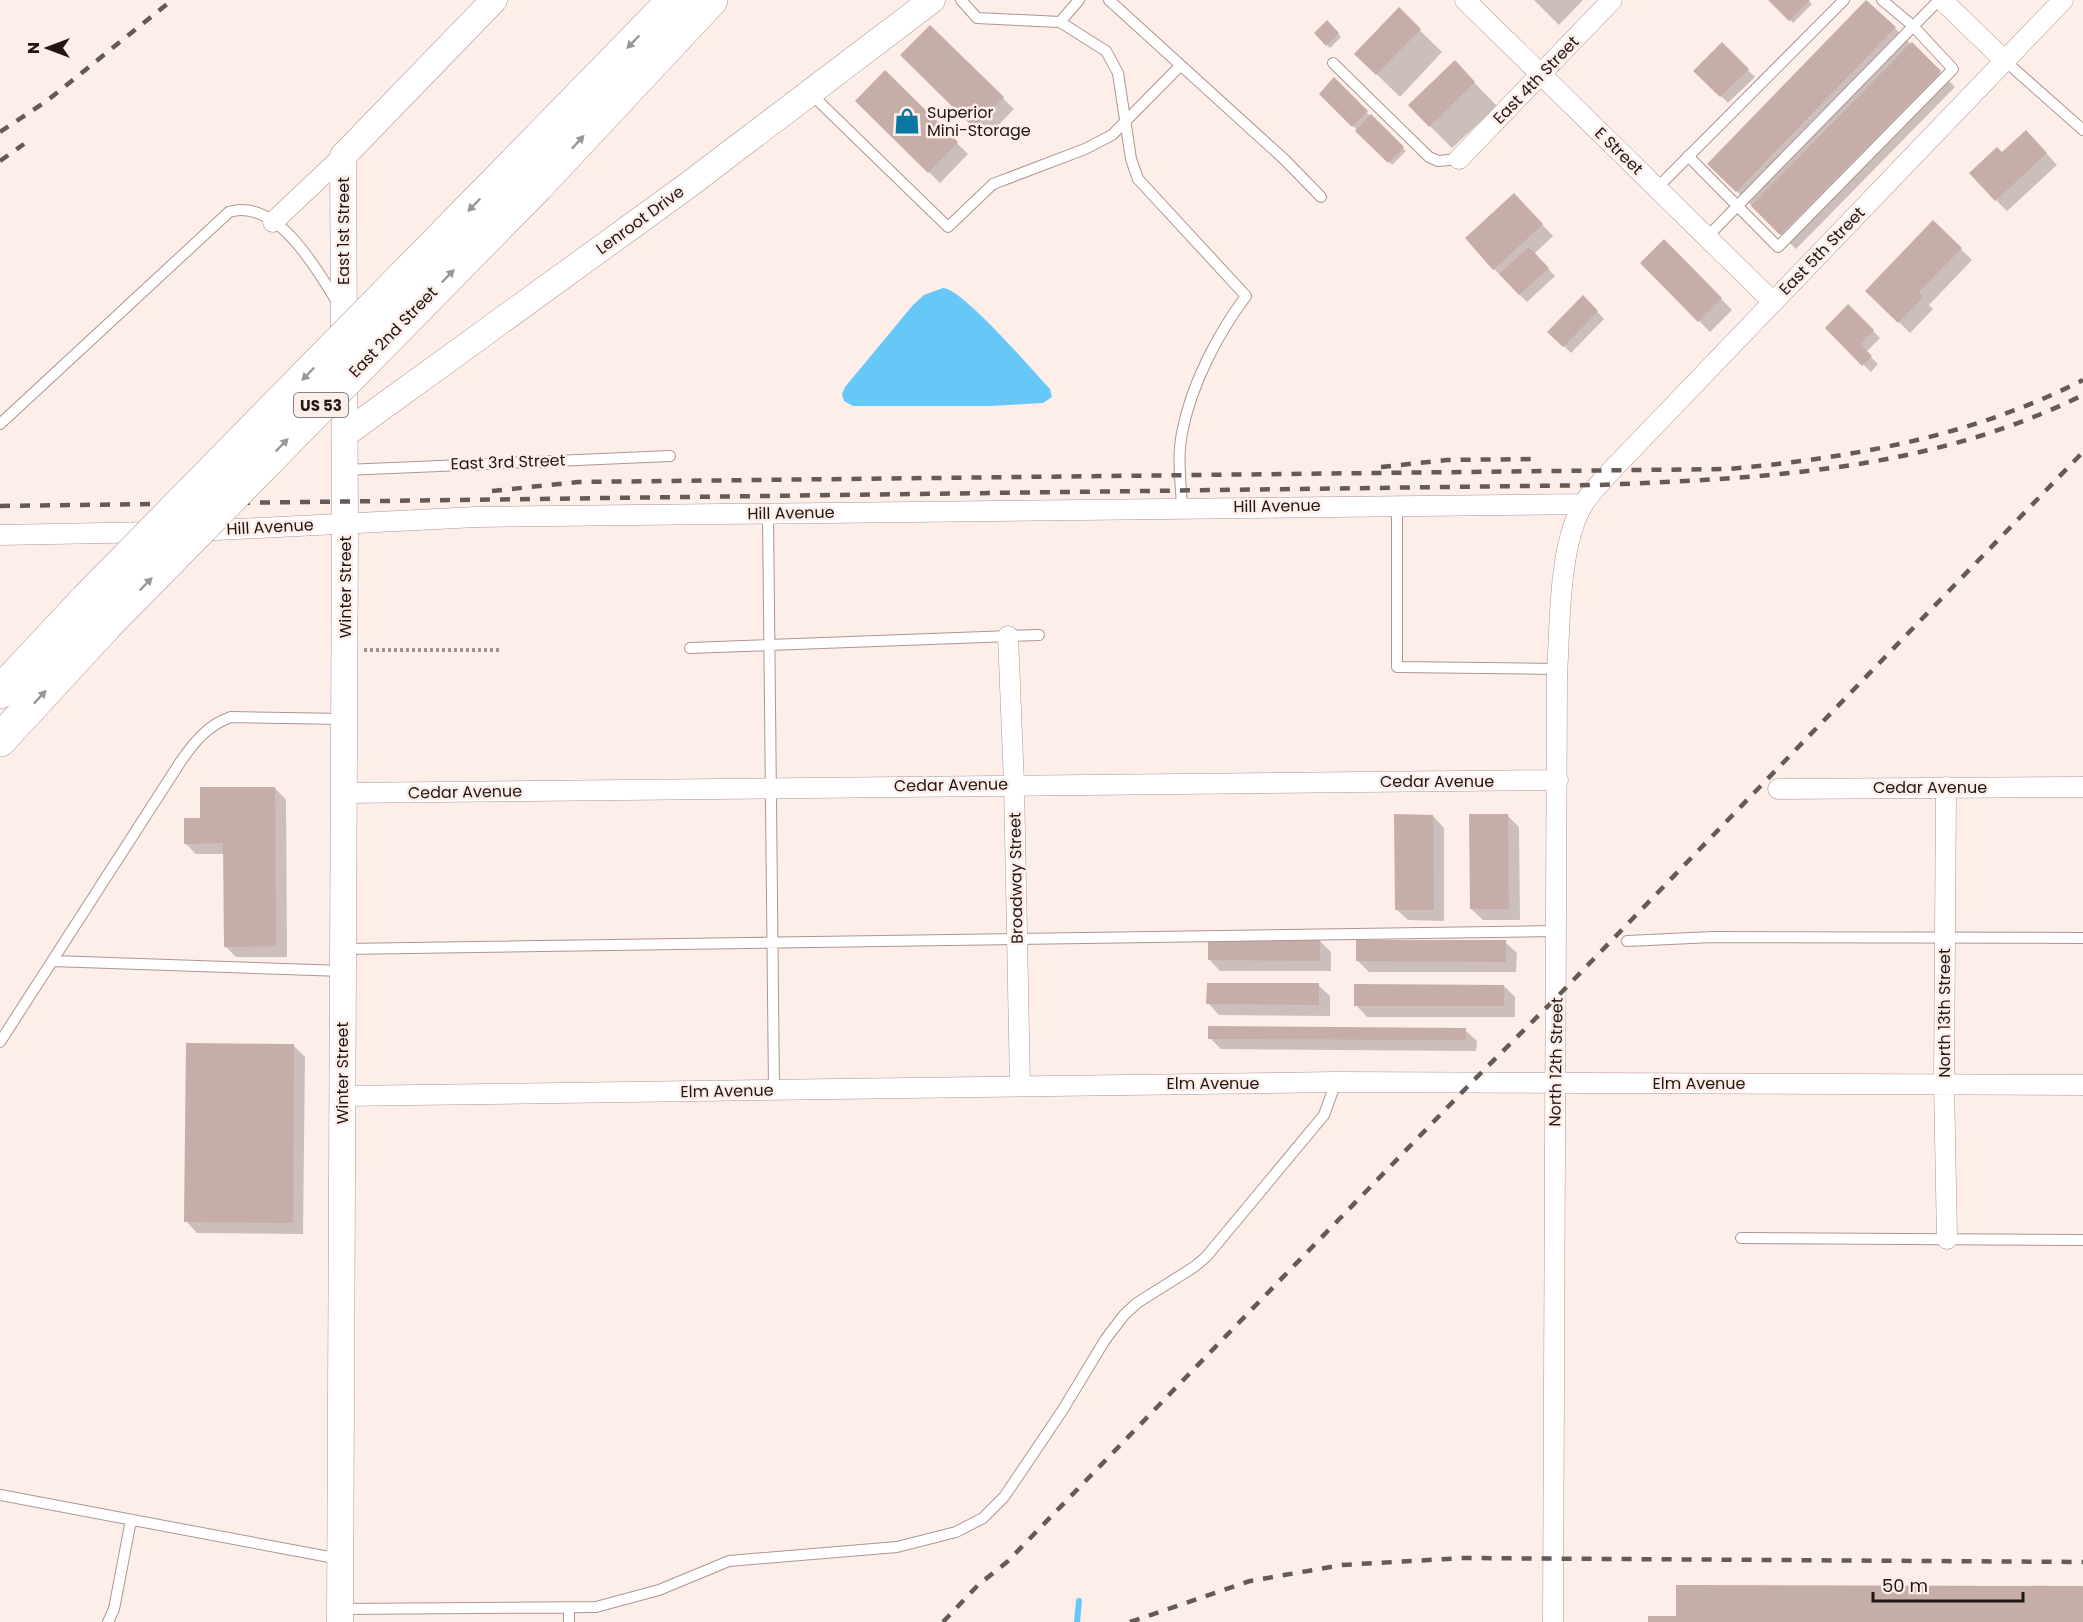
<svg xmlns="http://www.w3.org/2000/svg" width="2083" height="1622" font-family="Poppins,sans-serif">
	<rect width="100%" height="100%" fill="#feeeea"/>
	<!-- water -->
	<path fill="#66c8f9" d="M 943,288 C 962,288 1033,371 1050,389 L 1052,397 L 1043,403 L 990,406 L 853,406 L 844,401 L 842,394 L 845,387 L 913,305 L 924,295 Z"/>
	<!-- shadow -->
	<path fill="#0003" d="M 1534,0 L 1583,0 L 1559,25 Z
		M 1770,0 L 1808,0 L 1812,4 L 1793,23 Z
		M 1867,1 L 1955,87 L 1796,249 L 1709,164 Z
		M 1399,10 L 1442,52 L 1400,97 L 1356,54 Z
		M 1327,22 L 1341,37 L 1330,48 L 1316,33 Z
		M 930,27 L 1014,109 L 986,138 L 903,55 Z
		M 1722,44 L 1755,77 L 1728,103 L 1696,71 Z
		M 1455,63 L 1497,106 L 1452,148 L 1430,126 Z
		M 885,72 L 968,154 L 940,183 L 857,101 Z
		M 1334,80 L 1406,151 L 1392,165 L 1321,94 Z
		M 2037,143 L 2057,165 L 2007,211 L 1996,200 L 2002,154 Z
		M 1525,206 L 1553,236 L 1534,254 L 1555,276 L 1527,302 L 1494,269 Z
		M 1933,222 L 1972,260 L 1929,305 L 1933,309 L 1910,333 L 1868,291 Z
		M 1664,241 L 1732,310 L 1710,332 L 1642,263 Z
		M 1583,297 L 1604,319 L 1571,353 L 1549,332 Z
		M 1848,306 L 1880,338 L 1866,352 L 1878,364 L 1871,372 L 1827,328 Z
		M 275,788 L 286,800 L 287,957 L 236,957 L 225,946 L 225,854 L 196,854 L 185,843 L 201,820 Z
		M 1433,816 L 1444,828 L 1444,921 L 1408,920 L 1396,909 Z
		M 1508,816 L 1519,827 L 1520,920 L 1483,920 L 1471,909 Z
		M 1320,941 L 1331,952 L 1331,971 L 1220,971 L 1209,959 Z
		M 1505,942 L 1517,953 L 1516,972 L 1369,972 L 1358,961 Z
		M 1318,985 L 1330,996 L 1330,1016 L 1219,1015 L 1208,1003 Z
		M 1504,986 L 1515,997 L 1515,1017 L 1367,1017 L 1356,1005 Z
		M 1465,1030 L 1477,1041 L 1476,1051 L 1221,1049 L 1210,1038 Z
		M 294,1046 L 305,1057 L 303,1234 L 197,1233 L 186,1221 Z"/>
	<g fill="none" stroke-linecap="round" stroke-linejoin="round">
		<!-- stream -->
		<path stroke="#66c8f9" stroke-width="6" d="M 1077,1622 L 1079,1601"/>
	</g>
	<!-- building -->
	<path fill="#c6ada7" d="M 1768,0 L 1810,0 L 1789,21 Z
		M 1866,0 L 1896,27 L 1736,192 L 1707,164 Z
		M 1399,7 L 1421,29 L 1376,75 L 1354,54 Z
		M 1327,20 L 1339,33 L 1326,46 L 1314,33 Z
		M 930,25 L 1004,97 L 974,128 L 900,55 Z
		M 1722,42 L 1749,69 L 1720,97 L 1693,71 Z
		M 1912,42 L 1941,71 L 1780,235 L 1751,206 Z
		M 1455,60 L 1475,82 L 1429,127 L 1408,105 Z
		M 885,70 L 958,142 L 928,173 L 855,101 Z
		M 1334,77 L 1368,111 L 1352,127 L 1319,94 Z
		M 1371,114 L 1404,147 L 1388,163 L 1355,131 Z
		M 2026,130 L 2047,153 L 1995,201 L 1969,173 L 1997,147 L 2002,152 Z
		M 1514,193 L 1543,224 L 1493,270 L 1465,238 Z
		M 1933,220 L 1962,248 L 1919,292 L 1923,297 L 1898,323 L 1865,291 Z
		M 1664,239 L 1722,298 L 1698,322 L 1640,263 Z
		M 1529,247 L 1549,268 L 1519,295 L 1499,274 Z
		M 1583,295 L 1598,311 L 1563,347 L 1547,332 Z
		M 1848,304 L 1874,330 L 1860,344 L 1872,356 L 1862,366 L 1825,328 Z
		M 200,787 L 275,787 L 276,946 L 224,947 L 223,843 L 184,844 L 184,818 L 200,818 Z
		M 1394,814 L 1433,815 L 1434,910 L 1395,910 Z
		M 1469,814 L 1508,814 L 1509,909 L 1470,909 Z
		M 1208,938 L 1320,939 L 1320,961 L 1208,960 Z
		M 1356,940 L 1506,940 L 1506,962 L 1356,961 Z
		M 1207,983 L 1319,983 L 1319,1005 L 1206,1004 Z
		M 1354,984 L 1504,985 L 1504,1006 L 1354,1006 Z
		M 1208,1026 L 1466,1028 L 1466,1040 L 1208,1039 Z
		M 186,1043 L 294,1044 L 293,1223 L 184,1222 Z
		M 1676,1585 L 2083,1586 L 2083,1622 L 1648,1622 L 1648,1616 L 1676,1616 Z"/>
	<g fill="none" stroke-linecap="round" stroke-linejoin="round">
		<!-- service casing -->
		<g stroke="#ae9690" stroke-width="12">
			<path id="service" d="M 961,0 L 977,18 L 1060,22 L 1106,51 L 1118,73 L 1131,159 L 1138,179 L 1246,296 C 1217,335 1191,385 1182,433 C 1177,457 1181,484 1182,507
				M 1109,0 L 1285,160 L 1321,197
				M 1060,22 L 1079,0
				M 2004,60 L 2083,130
				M 1333,63 L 1429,157 L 1438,161 L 1459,159
				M 810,93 L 948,227 L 993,184 L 1085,149 L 1112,135 L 1180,66
				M 1688,156 L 1778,247 L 1953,69 L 1913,26 L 1882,0
				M 1657,188 L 1844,0
				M 1707,237 L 1939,0
				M 0,424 L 229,212 C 276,197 317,269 337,302
				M 345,470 L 670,456
				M 1397,505 L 1397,667 L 1558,669
				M 768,513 L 774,1090
				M 690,648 L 1039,635
				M 1627,941 L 1713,937 L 2083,938
				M 344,949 L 1558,931
				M 52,961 L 343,971
				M 0,1042 L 181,761 C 195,741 208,725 231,717 L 344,719
				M 1741,1238 L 2083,1240
				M 0,1495 L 340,1559
				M 340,1609 L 596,1607 L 659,1590 L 729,1561 L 897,1547 L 956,1532 L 983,1518 L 1004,1497 L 1062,1411 L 1105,1340 L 1124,1315 L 1137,1303 L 1194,1267 L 1206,1257 L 1324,1115 L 1336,1082
				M 108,1622 L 114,1609 L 131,1520
				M 569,1622 L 569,1608"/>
		</g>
		<!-- minor casing -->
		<g stroke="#ae9690" stroke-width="21">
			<path id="minor" d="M 1465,0 L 1773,302
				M 1942,0 L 2004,60
				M 1459,159 L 1612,0
				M 273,222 L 343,156
				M 197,531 L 476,517 L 1583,504
				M 0,535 L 156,532
				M 1008,636 L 1014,784 L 1020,1085
				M 1946,787 L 1944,1084 L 1947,1239
				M 1778,789 L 2083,787
				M 344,793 L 1558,780
				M 342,1096 L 1336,1082 L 2083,1085
				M 1553,1622 L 1557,676 C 1560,628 1558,544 1584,503 C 1591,492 1602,481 1611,471 L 2063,0"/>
		</g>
		<!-- tertiary casing -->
		<g stroke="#ae9690" stroke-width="27">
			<path id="tertiary" d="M 345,434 L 687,186 L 932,0
				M 340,1622 L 345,523 L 343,156 L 494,0"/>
		</g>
		<!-- trunk casing -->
		<g stroke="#ae9690" stroke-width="34">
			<path id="trunk" d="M 515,163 L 674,0
				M 538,185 L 711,0
				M 0,692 L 86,600
				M 0,740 L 105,626"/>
		</g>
		<!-- path -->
		<path stroke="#9f928f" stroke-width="4" stroke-dasharray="3 3" stroke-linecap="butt" d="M 364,650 L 501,650"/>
		<!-- service -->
		<use href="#service" stroke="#fff" stroke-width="10"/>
		<!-- minor -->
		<use href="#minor" stroke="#fff" stroke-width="20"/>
		<!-- tertiary -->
		<use href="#tertiary" stroke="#fff" stroke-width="26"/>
		<!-- trunk -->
		<use href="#trunk" stroke="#fff" stroke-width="33"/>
		<!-- rail -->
		<path stroke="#655a57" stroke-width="4.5" stroke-dasharray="10 10" stroke-linecap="butt" d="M 0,132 L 48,100 L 172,0
			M 0,161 L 24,144
			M 1381,467 L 1447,460 L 1536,459
			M 492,491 L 578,482 L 1728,469 C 1851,458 1971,437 2083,380
			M 0,506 L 1599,485 C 1767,478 1929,471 2083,395
			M 943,1622 L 978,1585 L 1007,1562 L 1473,1081 L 1557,997 L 2083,452
			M 1130,1622 L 1250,1581 L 1342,1565 L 1463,1558 L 2083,1562"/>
		<!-- trunk-bridge casing -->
		<g stroke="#ae9690" stroke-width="34" stroke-linecap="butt">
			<path id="trunk-bridge" d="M 86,600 L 515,163
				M 105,626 L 538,185"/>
		</g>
		<!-- trunk-bridge -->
		<use href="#trunk-bridge" stroke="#fff" stroke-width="33"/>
	</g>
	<!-- one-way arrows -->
	<defs><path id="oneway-solid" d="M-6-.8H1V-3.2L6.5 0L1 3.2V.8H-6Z" transform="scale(1.5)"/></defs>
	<g fill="#9b9796">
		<use href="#oneway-solid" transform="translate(633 42) rotate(134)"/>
		<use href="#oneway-solid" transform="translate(578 142) rotate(-47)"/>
		<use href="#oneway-solid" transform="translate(474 205) rotate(134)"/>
		<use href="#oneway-solid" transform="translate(448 276) rotate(-46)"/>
		<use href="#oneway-solid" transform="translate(308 374) rotate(134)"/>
		<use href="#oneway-solid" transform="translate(282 445) rotate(-46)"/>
		<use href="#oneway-solid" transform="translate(146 584) rotate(-46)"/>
		<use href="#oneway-solid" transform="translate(40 697) rotate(-47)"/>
	</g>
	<!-- icons -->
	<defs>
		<g id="shop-bare" transform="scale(2.07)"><path d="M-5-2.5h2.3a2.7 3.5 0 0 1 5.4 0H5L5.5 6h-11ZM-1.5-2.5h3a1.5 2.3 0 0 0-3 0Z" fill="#0977a1" stroke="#feeeea" stroke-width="2.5" paint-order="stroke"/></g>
	</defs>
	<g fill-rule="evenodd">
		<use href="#shop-bare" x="907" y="121"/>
	</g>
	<g text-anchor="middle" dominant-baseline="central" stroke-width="5" stroke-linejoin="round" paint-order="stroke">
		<!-- shield labels -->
		<rect fill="#feeeea" stroke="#635855" stroke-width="1.5" x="294" y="393" width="54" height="24" rx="4.5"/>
		<g font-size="15" font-weight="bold" fill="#201715">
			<text x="321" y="405">US 53</text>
		</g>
		<!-- street labels -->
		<g font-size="16" fill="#201715" stroke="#feeeea">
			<text transform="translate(1536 80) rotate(-46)">East 4th Street</text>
			<text transform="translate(1619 151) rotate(44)">E Street</text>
			<text transform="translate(640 220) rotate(-36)">Lenroot Drive</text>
			<text transform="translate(343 231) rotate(-90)">East 1st Street</text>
			<text transform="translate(1822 251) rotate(-46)">East 5th Street</text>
			<text transform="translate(393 332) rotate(-46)">East 2nd Street</text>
			<text transform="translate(508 462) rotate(-2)">East 3rd Street</text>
			<text transform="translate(1277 506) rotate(-1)">Hill Avenue</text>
			<text transform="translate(791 513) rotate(-1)">Hill Avenue</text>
			<text transform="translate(270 527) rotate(-3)">Hill Avenue</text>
			<text transform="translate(345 587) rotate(-90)">Winter Street</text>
			<text x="1437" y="781">Cedar Avenue</text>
			<text transform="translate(951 785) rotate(-1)">Cedar Avenue</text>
			<text x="1930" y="787">Cedar Avenue</text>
			<text transform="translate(465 792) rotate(-1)">Cedar Avenue</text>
			<text transform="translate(1016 878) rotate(-91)">Broadway Street</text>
			<text transform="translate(1944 1013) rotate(-90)">North 13th Street</text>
			<text transform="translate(1556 1062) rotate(-89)">North 12th Street</text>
			<text transform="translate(342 1073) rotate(-90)">Winter Street</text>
			<text x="1213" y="1083">Elm Avenue</text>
			<text x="1699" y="1083">Elm Avenue</text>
			<text transform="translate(727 1091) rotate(-1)">Elm Avenue</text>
		</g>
		<!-- poi labels -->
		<g font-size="16" fill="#201715" stroke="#feeeea" text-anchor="start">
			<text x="927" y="112">Superior<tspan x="927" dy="18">Mini-Storage</tspan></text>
		</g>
	</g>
	<!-- north arrow -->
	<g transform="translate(48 48) rotate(270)" stroke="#feeeea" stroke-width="4.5" paint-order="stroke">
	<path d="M0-4.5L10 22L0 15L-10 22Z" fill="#201715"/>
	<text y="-9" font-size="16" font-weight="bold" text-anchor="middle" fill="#201715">N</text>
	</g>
	<!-- scale -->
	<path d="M1873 1592v9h150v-9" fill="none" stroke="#201715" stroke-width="3"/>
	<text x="1882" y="1592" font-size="18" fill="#201715" stroke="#feeeea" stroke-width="4.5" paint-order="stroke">50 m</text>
</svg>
